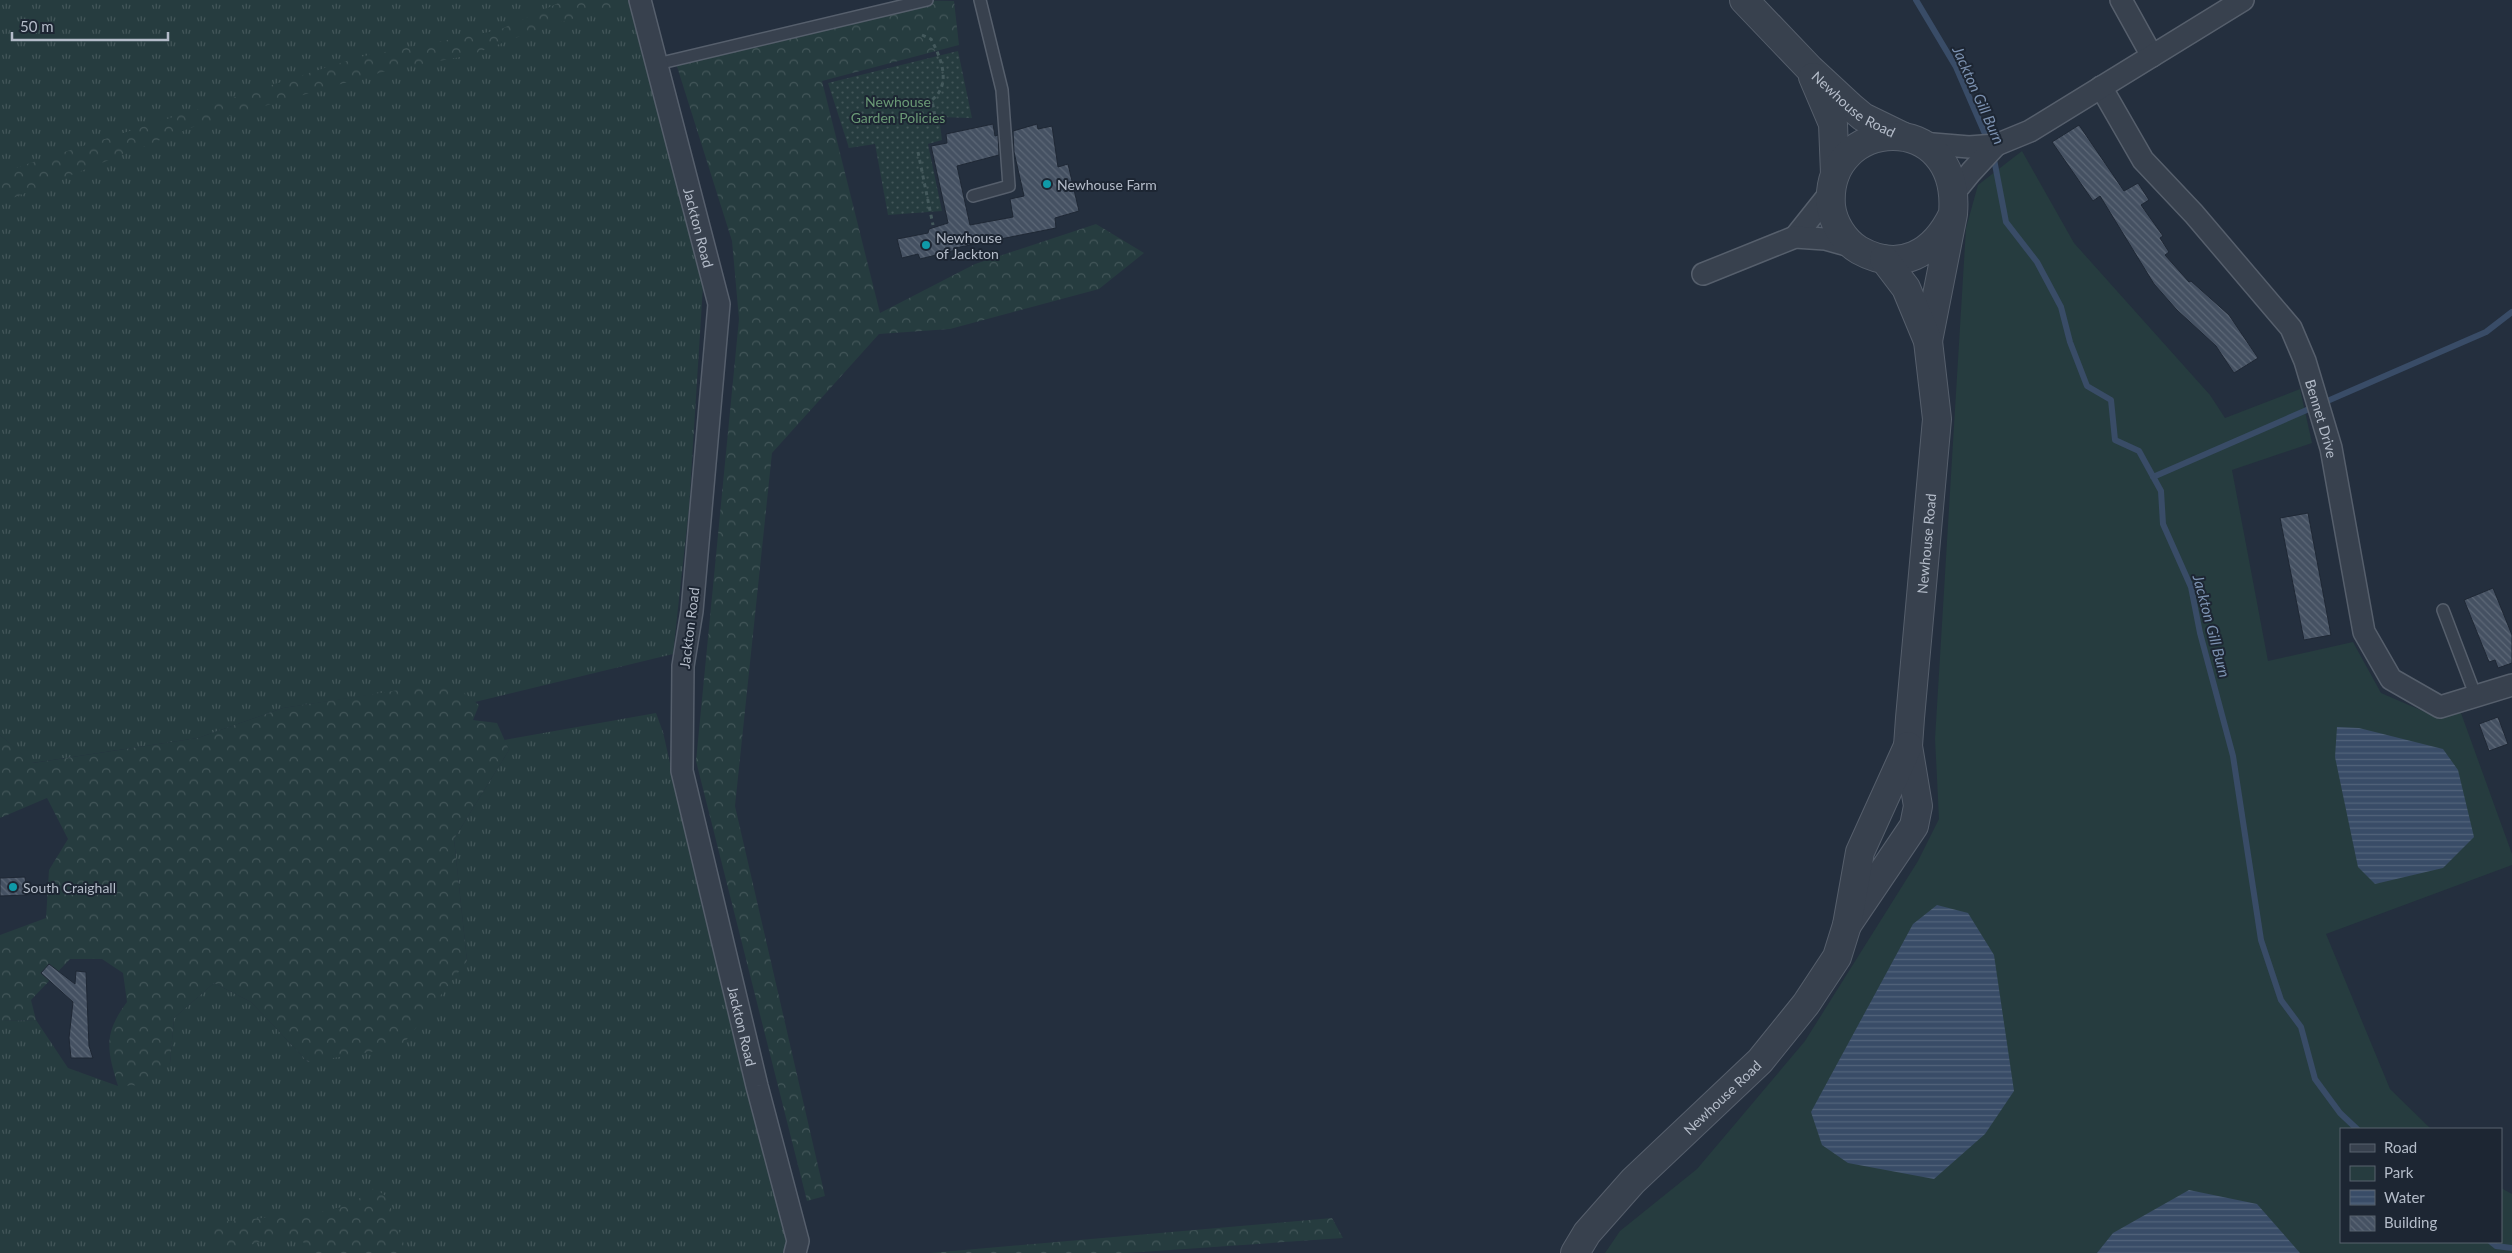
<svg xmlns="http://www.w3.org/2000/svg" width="2512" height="1253" font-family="Lato,sans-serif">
	<defs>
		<pattern id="grass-tufts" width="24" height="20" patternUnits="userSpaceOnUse" patternTransform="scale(1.25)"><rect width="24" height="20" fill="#263c3f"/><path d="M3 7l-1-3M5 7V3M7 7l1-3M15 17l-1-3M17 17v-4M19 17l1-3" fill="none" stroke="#435659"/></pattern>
		<pattern id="forest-crowns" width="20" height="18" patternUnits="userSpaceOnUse" patternTransform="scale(1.25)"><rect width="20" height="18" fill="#263c3f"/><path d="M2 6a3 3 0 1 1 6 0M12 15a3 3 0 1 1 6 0" fill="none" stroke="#435659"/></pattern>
		<pattern id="garden-dots" width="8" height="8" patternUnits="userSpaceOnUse" patternTransform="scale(1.25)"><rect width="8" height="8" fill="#263c3f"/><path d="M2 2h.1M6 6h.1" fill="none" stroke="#435659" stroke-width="1.8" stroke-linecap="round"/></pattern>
		<pattern id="water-rules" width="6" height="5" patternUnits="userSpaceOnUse" patternTransform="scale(1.25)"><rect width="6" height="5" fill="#394c67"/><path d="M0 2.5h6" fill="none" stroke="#53647b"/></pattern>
		<pattern id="building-back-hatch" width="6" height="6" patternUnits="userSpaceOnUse" patternTransform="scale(1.25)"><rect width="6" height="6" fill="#455162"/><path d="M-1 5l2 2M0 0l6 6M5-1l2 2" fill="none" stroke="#5d6877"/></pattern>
	</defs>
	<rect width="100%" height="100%" fill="#242f3e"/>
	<!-- grass -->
	<path fill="url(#grass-tufts)" d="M 0,0 L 633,0 L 704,270 L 689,508 L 673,654 L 475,702 L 450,683 L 283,708 L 198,738 L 32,763 L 0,735 Z
		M 656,713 L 663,732 L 702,906 L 789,1240 L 786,1253 L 0,1253 L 0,1021 L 36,1020 L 68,1068 L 118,1086 L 170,1063 L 174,1018 L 214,983 L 251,1002 L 308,1062 L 467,961 L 454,839 L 509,750 L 504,740 Z"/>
	<!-- forest -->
	<path fill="url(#forest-crowns)" d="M 565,0 L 624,0 L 626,5 L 549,25 L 471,55 L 386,71 L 198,125 L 0,203 L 0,174 L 24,165 L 359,57 L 499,30 Z
		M 901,0 L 954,1 L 959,45 L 822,81 L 880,313 L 975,264 L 1096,224 L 1144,253 L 1099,289 L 950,329 L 879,334 L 772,453 L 735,806 L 825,1196 L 807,1201 L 696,761 L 739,319 L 732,241 L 674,57 Z
		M 451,682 L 479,705 L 473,720 L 497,723 L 509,750 L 454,839 L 467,961 L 401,1047 L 308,1062 L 251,1002 L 214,983 L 174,1018 L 170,1063 L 145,1085 L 118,1086 C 107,1050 103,1034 127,1002 L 123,973 L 102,959 L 70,959 L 31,1000 L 36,1020 L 0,1021 L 0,935 L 46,918 L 49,870 L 68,839 L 47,798 L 0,818 L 0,735 L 33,763 L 198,738 L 283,708 Z
		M 374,1188 L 387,1197 L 407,1253 L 314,1253 L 301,1240 L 271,1239 L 222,1253 L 204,1230 L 218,1222 L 316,1213 L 350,1205 Z
		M 1332,1218 L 1343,1238 L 1127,1253 L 930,1253 Z"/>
	<!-- park -->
	<path fill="#263c3f" d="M 2022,151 L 2074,243 L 2210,395 L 2225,418 L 2300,389 L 2312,443 L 2232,470 L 2268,661 L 2353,642 L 2381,693 L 2432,715 L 2461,713 L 2512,854 L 2512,865 L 2326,934 L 2390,1089 L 2431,1129 L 2341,1129 L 2341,1242 L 2501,1242 L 2501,1188 L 2512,1194 L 2512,1253 L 1605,1253 L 1620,1231 L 1697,1169 L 1805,1041 L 1918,861 L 1939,819 L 1935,739 L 1966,228 L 1978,185 Z"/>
	<!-- garden -->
	<path fill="url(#garden-dots)" d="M 958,51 L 972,118 L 939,117 L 942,140 L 928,144 L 942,211 L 888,215 L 875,144 L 849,148 L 828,83 Z"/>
	<!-- water -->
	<path fill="url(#water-rules)" d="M 2337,727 L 2359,728 L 2443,749 L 2458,770 L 2474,837 L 2443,868 L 2375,884 L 2358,867 L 2335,757 Z
		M 1937,905 L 1968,913 L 1994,955 L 2014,1091 L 1985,1134 L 1934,1179 L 1848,1163 L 1822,1145 L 1811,1112 L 1913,924 Z
		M 2189,1190 L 2257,1204 L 2300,1253 L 2097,1253 L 2113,1233 Z"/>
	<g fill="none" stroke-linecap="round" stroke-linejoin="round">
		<!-- stream -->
		<path stroke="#394c67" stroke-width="6" d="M 1916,0 L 1956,67 L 1989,143
			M 1993,154 L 2006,222 L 2037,262 L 2061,307 L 2070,342 L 2087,386 L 2111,400 L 2115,440 L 2139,451 L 2161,491 L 2163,524 L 2191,587 L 2200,633 L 2233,756 L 2261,940 L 2281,1000 L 2301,1027 L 2315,1079 L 2340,1113 L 2357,1129
			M 2153,477 L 2486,332 L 2512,312
			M 2491,1242 L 2496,1246 L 2512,1248"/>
	</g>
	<!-- building -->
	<path fill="url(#building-back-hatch)" stroke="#1f2835" d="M 993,124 L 995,136 L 998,135 L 999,155 L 957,166 L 970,225 L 1013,217 L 1010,199 L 1024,196 L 1014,152 L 1013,131 L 1037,124 L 1038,129 L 1052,126 L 1058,167 L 1068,164 L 1079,211 L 1055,218 L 1056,228 L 955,248 L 956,250 L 920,259 L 918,254 L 902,258 L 897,239 L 928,233 L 929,229 L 948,223 L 931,146 L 947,143 L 946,134 Z
		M 2079,125 L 2124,191 L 2138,183 L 2149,200 L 2141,205 L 2163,236 L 2160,238 L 2169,252 L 2165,255 L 2189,282 L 2191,281 L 2229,315 L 2258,358 L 2234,373 L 2216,346 L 2177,310 L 2154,284 L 2100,196 L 2093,201 L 2052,142 Z
		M 2308,513 L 2331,635 L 2304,640 L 2280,518 Z
		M 2493,588 L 2512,635 L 2512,663 L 2498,668 L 2495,660 L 2489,662 L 2464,600 Z
		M 2498,717 L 2508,744 L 2489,751 L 2479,724 Z
		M 25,877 L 27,895 L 0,896 L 0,878 Z
		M 49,964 L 75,984 L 76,971 L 86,972 L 89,1046 L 93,1058 L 71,1058 L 69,1038 L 73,1002 L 41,973 Z"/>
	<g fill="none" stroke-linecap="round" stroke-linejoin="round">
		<!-- service casing -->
		<g stroke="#565f6c" stroke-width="14">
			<path id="service" d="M 657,64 L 927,0
				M 973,196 L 1009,186 L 1002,90 L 980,0
				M 2443,610 L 2476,697"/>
		</g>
		<!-- minor casing -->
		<g stroke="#565f6c" stroke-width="24">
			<g id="minor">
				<path id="s1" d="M 640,0 L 719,304 L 692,611 L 683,666 L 682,771 L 757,1086 L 798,1241 L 795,1253"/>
				<path d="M 2121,0 L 2152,56"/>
				<path id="s2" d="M 2101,87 L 2143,160 L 2194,214 L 2291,328 L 2305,361 L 2331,448 L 2364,632 L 2391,679 L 2440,707 L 2512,685"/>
				<path d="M 1921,143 L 1969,147 L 1996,145 L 2030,131 L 2243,0"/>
				<path d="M 1954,193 L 1971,172 L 1996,145"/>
				<path d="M 1795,237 L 1830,193"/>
				<path d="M 1703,274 L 1795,237 L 1825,239 L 1854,247"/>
			</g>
		</g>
		<!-- tertiary casing -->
		<g stroke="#565f6c" stroke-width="30">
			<g id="tertiary">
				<path id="s3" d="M 1744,0 L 1810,69 L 1851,107 L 1863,117 L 1902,136"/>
				<path d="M 1813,77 L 1833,124 L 1835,174"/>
				<path d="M 1928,341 L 1953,214 C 1962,107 1824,116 1831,206 C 1833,223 1844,241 1859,250 C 1900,273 1934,254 1953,214"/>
				<path id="s4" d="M 1847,925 L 1914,826 L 1918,806 L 1908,746 L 1910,718 L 1937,419 L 1928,341 L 1906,288 L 1884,259"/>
				<path id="s5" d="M 1575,1253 L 1587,1233 L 1633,1181 L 1760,1061 L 1806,1004 L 1837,957 L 1847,925 L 1860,852 L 1908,746"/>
			</g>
		</g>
		<!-- path -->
		<path stroke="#44595c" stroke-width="3" stroke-dasharray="4 4" stroke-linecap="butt" d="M 922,35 L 931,39 C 941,58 952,84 932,100 L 936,122
			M 918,152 L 933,225"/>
		<!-- service -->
		<use href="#service" stroke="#38414e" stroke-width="11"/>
		<!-- minor -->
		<use href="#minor" stroke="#38414e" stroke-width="21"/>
		<!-- tertiary -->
		<use href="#tertiary" stroke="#38414e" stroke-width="28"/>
	</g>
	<!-- markers -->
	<g fill="#0f9aa8" stroke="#1d2633" stroke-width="2">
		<circle cx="1047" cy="184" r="5"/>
		<circle cx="926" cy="245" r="5"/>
		<circle cx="13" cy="887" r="5"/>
	</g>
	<g text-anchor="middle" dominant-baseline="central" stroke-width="4" stroke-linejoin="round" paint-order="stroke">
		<!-- park labels -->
		<g font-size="14" fill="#6b9a76" stroke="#1d2633">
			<text x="898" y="101">Newhouse<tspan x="898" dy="16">Garden Policies</tspan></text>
		</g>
		<!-- street labels -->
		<g font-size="14" fill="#b4bcc9" stroke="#1d2633">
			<text stroke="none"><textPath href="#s3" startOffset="152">Newhouse Road</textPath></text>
			<text stroke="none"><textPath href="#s1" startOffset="235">Jackton Road</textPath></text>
			<text stroke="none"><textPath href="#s2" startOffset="404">Bennet Drive</textPath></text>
			<text stroke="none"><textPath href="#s4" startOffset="404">Newhouse Road</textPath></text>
			<text transform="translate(689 628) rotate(-83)">Jackton Road</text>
			<text stroke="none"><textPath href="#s1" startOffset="1045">Jackton Road</textPath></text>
			<text stroke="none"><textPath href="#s5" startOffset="215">Newhouse Road</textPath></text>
		</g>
		<!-- poi labels -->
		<g font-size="14" fill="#b4bcc9" stroke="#1d2633" text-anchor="start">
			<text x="1057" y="184">Newhouse Farm</text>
			<text x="936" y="237">Newhouse<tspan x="936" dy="16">of Jackton</tspan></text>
			<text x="23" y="887">South Craighall</text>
		</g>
		<!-- water labels -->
		<g font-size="15" font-style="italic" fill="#7c92b1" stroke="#1d2633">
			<text transform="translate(1979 95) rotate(66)">Jackton Gill Burn</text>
			<text transform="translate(2212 626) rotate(75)">Jackton Gill Burn</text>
		</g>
	</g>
	<!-- legend -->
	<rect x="2340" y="1128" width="162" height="115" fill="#1d2633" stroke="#59626f"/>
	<rect x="2350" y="1144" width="25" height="8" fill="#38414e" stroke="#59626f"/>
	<text x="2384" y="1153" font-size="15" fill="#b4bcc9">Road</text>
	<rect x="2350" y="1166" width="25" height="15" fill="#263c3f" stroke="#59626f"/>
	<text x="2384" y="1178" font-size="15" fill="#b4bcc9">Park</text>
	<rect x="2350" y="1190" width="25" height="15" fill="url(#water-rules)" stroke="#59626f"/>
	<text x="2384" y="1203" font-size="15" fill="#b4bcc9">Water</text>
	<rect x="2350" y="1216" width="25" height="15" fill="url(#building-back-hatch)" stroke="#59626f"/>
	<text x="2384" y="1228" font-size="15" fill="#b4bcc9">Building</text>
	<!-- scale -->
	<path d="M12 32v8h156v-8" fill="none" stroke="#b4bcc9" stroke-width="2.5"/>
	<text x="20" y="32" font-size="15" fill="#b4bcc9" stroke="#1d2633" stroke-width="4" paint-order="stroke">50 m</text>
</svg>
